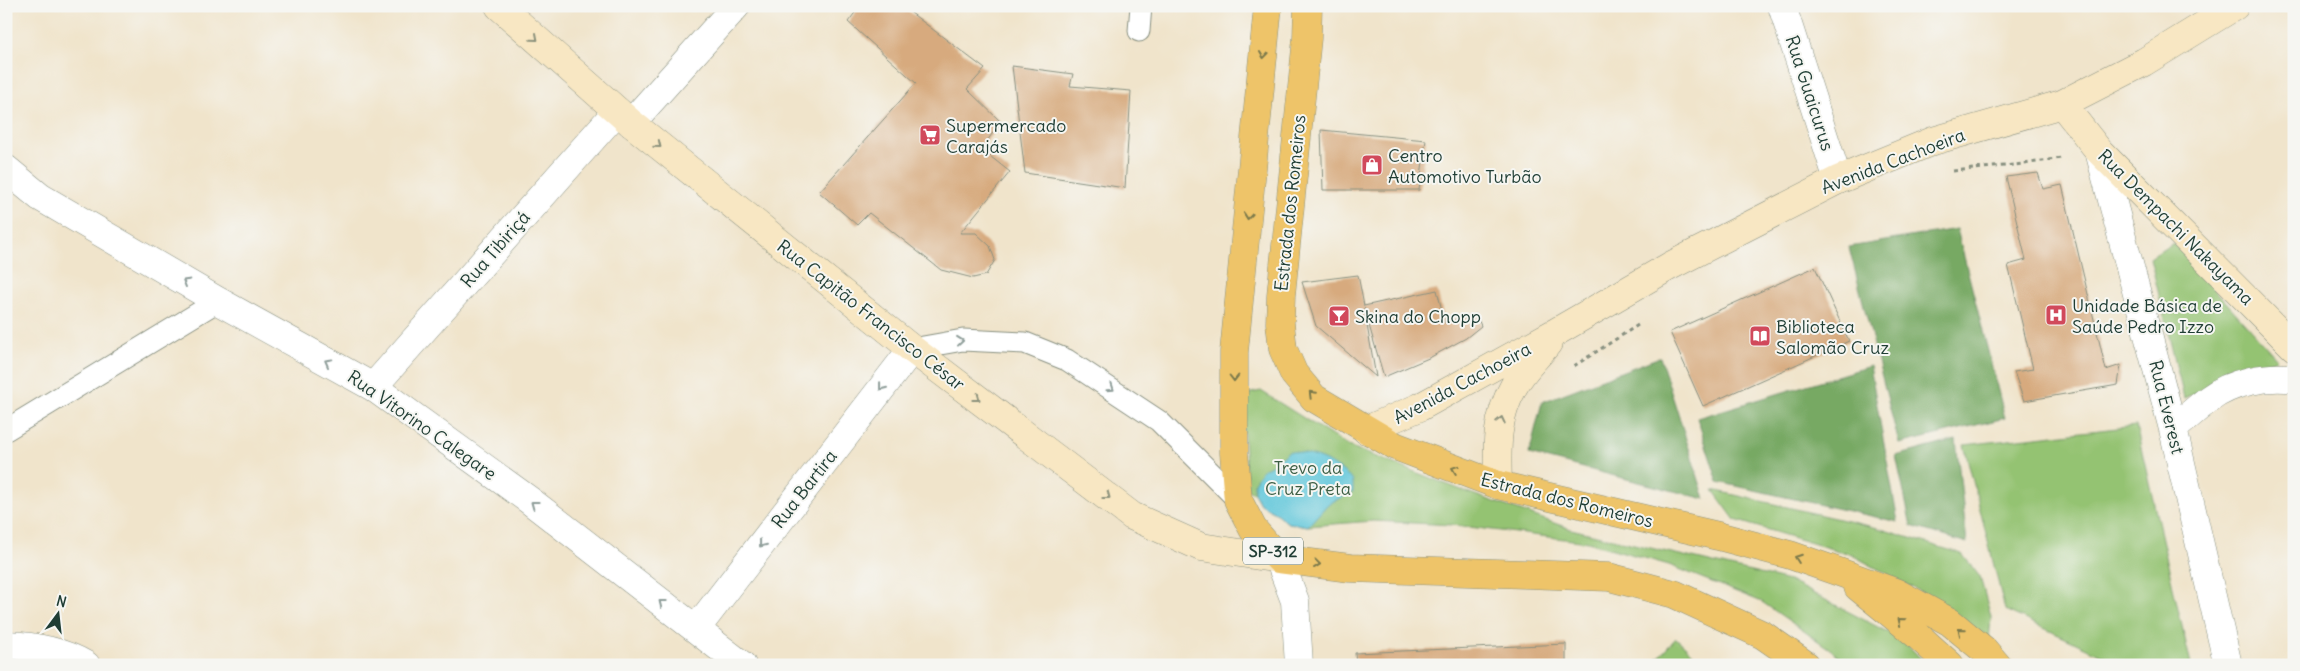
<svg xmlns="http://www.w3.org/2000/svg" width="2300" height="671" font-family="Delius,sans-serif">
	<rect width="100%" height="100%" fill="#f6f6f2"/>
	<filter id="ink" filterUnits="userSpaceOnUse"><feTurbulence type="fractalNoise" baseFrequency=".02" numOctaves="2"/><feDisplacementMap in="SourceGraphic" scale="10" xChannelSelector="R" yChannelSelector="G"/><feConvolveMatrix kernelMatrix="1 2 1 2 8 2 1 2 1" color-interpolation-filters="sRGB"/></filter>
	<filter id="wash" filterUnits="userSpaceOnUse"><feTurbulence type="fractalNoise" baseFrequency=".0096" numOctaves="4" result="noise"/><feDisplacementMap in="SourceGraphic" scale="20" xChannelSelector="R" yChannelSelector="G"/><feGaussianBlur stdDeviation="1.12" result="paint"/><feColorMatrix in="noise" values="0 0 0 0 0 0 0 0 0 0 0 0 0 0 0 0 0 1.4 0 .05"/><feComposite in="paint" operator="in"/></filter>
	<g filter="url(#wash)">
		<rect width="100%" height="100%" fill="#f0e4cb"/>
		<!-- green -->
		<path fill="#94c372" stroke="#5a8053" d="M 2173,243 L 2277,359 L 2184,398 L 2150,258 Z
			M 1261,391 L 1348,446 L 1464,491 L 1571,529 L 1789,581 L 1903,640 L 1927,665 L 1848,665 L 1834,652 L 1762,602 L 1669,565 L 1588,542 L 1453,525 L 1373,521 L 1308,526 L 1288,523 L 1273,511 L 1260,504 L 1254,493 L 1247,490 L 1242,395 Z
			M 2136,426 L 2191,665 L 2123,665 L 2005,610 L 1964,445 Z
			M 1713,490 L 1878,528 L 1962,554 L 1980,577 L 1991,617 L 1989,642 L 1946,606 L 1852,555 L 1735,520 Z
			M 1676,638 L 1705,665 L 1652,665 Z"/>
		<!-- forest -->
		<path fill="#77a964" stroke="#4b734c" d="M 1957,229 L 2005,418 L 1899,444 L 1849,247 Z
			M 1660,357 L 1705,499 L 1529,454 L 1542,402 Z
			M 1870,366 L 1898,522 L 1718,482 L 1697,418 Z
			M 1956,440 L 1967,543 L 1911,526 L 1896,456 Z"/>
		<!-- water -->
		<path fill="#5ec6da" stroke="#3e8287" d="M 1289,451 C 1313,454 1338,463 1353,481 L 1353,492 L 1328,504 L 1308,526 L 1288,523 L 1273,511 L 1260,504 L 1254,493 L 1254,482 L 1262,470 L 1273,464 Z"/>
		<g id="blocks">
			<!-- building -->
			<path fill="#d7aa7e" d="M 860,6 L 902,6 L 985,69 L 967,89 L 1001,122 L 981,149 L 1010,172 L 960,233 L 976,233 L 990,246 L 995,260 L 986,275 L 973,278 L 941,270 L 869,213 L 857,225 L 819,192 L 916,83 L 848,22 Z
				M 1012,66 L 1073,74 L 1070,86 L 1131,91 L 1125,188 L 1025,173 Z
				M 1321,130 L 1426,140 L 1419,190 L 1323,190 Z
				M 2038,173 L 2043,189 L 2062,185 L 2106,370 L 2121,365 L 2118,385 L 2024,401 L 2014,372 L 2033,369 L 2008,265 L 2026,260 L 2006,177 Z
				M 1815,267 L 1849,341 L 1703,406 L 1670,332 Z
				M 1358,275 L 1364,306 L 1437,290 L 1445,323 L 1476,314 L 1481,326 L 1466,338 L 1431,357 L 1384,377 L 1364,308 L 1376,377 L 1316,326 L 1302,282 Z
				M 1566,644 L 1566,665 L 1356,665 L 1355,653 Z"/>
		</g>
	</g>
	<g filter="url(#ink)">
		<use href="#blocks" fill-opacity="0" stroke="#889080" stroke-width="1"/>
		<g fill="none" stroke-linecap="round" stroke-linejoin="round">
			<!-- lane casing -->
			<g stroke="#889080" stroke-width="23">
				<path id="lane" d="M 1139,31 L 1141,6
					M 912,349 L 963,340 L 1025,343 L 1067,360 L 1159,421 L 1238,500
					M 6,430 L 218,301"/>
			</g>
			<!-- street casing -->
			<g stroke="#889080" stroke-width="29">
				<path id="street" d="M 1782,6 L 1838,180
					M 631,123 L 736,6
					M 2099,151 L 2173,429 L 2228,665
					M 6,169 L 40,197 L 218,301 L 373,387 L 529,500 L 742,665
					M 373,387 L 617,111
					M 2173,429 C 2185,419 2197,408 2209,399 C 2231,382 2267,375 2294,379
					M 1279,559 L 1295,601 L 1299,665
					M 696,629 L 912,349
					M 6,645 C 34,646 62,651 86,665"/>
			</g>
			<!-- secondary casing -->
			<g stroke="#889080" stroke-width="29">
				<path id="secondary" d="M 499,6 L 631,123 L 912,349 L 1132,516 L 1201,547 L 1279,559
					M 2062,104 L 2099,151 L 2294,347
					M 1366,430 L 1420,407 L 1556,332 L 1670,266 L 1838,180 L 1933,141 L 2062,104 L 2144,62 L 2235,6
					M 1498,485 C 1497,448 1495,420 1514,386 C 1522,371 1537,357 1548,343"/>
			</g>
			<!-- primary casing -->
			<g stroke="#889080" stroke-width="29">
				<path id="primary" d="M 1268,6 L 1234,352 L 1234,453 L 1238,500 L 1253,529 L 1279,559 L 1350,568 L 1609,577 L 1674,594 L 1763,635 L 1806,665
					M 1308,6 L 1307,38 L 1281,295 L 1280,323 L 1283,349 L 1294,374 L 1314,398 L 1395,446 L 1498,485 L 1718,536 L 1790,555 L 1839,572 L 1897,593 L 1950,622 L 1984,650 L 1997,665
					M 1858,587 L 1917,635 L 1950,665"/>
			</g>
			<!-- path -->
			<path stroke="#889080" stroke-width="3" stroke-dasharray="4 4" stroke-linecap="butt" d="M 1953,171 L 2024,164 L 2061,158
				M 1574,366 L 1638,325"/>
			<!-- lane -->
			<use href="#lane" stroke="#fff" stroke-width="21"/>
			<!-- street -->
			<use href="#street" stroke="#fff" stroke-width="28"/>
			<!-- secondary -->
			<use href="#secondary" stroke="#f8e7c3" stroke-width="28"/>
			<!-- primary -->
			<use href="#primary" stroke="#eec469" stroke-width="28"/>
		</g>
		<!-- one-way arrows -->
		<defs><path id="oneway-chevron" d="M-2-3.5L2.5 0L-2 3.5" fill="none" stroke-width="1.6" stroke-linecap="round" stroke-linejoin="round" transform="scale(1.25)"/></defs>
		<g stroke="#8c927c">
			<use href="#oneway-chevron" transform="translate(535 38) rotate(41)"/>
			<use href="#oneway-chevron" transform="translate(658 145) rotate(39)"/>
			<use href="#oneway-chevron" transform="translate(977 398) rotate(37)"/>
			<use href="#oneway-chevron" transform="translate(1501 420) rotate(-77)"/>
			<use href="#oneway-chevron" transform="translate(1107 496) rotate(37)"/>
		</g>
		<g stroke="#7c7a4c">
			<use href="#oneway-chevron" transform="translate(1264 55) rotate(96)"/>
			<use href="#oneway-chevron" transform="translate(1248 216) rotate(96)"/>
			<use href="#oneway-chevron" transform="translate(1234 378) rotate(90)"/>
			<use href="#oneway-chevron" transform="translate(1312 394) rotate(-135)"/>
			<use href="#oneway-chevron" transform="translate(1455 469) rotate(-159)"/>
			<use href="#oneway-chevron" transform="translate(1798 558) rotate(-160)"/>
			<use href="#oneway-chevron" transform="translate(1317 564) rotate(7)"/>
			<use href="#oneway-chevron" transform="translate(1901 621) rotate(-141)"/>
			<use href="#oneway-chevron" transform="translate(1961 631) rotate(-140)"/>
		</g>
		<g stroke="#8f9e9a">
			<use href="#oneway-chevron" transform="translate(186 282) rotate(-150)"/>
			<use href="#oneway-chevron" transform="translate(960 341) rotate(-6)"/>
			<use href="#oneway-chevron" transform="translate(328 362) rotate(-151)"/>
			<use href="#oneway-chevron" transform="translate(882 387) rotate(128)"/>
			<use href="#oneway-chevron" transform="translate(1111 388) rotate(34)"/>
			<use href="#oneway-chevron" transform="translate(534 504) rotate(-143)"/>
			<use href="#oneway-chevron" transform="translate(762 544) rotate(128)"/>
			<use href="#oneway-chevron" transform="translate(662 603) rotate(-142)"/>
		</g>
	</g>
	<!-- icons -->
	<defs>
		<g id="supermarket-square" transform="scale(1.125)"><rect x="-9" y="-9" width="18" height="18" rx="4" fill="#d1495b" stroke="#f6f6f2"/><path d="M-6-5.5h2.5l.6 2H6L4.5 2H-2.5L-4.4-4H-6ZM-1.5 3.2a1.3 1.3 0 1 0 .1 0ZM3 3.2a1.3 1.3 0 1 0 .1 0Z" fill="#fff"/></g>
		<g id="shop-square" transform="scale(1.125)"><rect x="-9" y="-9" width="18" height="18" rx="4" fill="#d1495b" stroke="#f6f6f2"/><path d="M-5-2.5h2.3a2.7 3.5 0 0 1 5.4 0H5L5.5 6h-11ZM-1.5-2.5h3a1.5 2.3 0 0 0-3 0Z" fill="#fff"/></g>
		<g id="hospital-square" transform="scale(1.125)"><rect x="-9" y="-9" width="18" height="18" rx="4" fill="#d1495b" stroke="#f6f6f2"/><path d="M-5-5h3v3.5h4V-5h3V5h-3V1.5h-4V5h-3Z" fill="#fff"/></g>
		<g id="bar-square" transform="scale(1.125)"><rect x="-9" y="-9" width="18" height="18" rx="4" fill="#d1495b" stroke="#f6f6f2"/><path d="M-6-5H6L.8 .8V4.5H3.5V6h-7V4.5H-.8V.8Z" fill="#fff"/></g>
		<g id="library-square" transform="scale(1.125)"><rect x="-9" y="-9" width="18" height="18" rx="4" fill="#d1495b" stroke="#f6f6f2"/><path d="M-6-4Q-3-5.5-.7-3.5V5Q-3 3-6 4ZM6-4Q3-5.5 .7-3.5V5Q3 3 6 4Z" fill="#fff"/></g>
	</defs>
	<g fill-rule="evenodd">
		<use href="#supermarket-square" x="930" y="135"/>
		<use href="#shop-square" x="1372" y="165"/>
		<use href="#hospital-square" x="2056" y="315"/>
		<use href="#bar-square" x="1339" y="316"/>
		<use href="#library-square" x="1760" y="336"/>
	</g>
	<g text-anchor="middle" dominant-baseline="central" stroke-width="4" stroke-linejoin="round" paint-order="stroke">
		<!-- shield labels -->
		<rect fill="#f6f6f2" stroke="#60746d" stroke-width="1" x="1243" y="537.5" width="60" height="27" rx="4"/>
		<g font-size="16" font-weight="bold" fill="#1f3d34">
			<text x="1273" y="551">SP-312</text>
		</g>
		<!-- street labels -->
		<g font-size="18" fill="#1f3d34" stroke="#f6f6f2">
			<text transform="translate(1810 93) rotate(72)">Rua Guaicurus</text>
			<text transform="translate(1893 161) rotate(-21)">Avenida Cachoeira</text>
			<text transform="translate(1290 203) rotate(-84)">Estrada dos Romeiros</text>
			<text transform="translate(2176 227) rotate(45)">Rua Dempachi Nakayama</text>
			<text transform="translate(495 249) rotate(-49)">Rua Tibiriçá</text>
			<text transform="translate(871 315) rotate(38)">Rua Capitão Francisco César</text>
			<text transform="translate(1462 383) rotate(-28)">Avenida Cachoeira</text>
			<text transform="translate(2167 407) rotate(76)">Rua Everest</text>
			<text transform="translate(422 425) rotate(35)">Rua Vitorino Calegare</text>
			<text transform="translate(804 489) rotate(-52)">Rua Bartira</text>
			<text transform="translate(1567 500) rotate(14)">Estrada dos Romeiros</text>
		</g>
		<!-- poi labels -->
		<g font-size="18" fill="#1f3d34" stroke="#f6f6f2" text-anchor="start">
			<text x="946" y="125">Supermercado<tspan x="946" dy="21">Carajás</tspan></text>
			<text x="1388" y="155">Centro<tspan x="1388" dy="21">Automotivo Turbão</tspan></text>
			<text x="2072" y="305">Unidade Básica de<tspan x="2072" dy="21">Saúde Pedro Izzo</tspan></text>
			<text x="1355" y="316">Skina do Chopp</text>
			<text x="1776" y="326">Biblioteca<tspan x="1776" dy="21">Salomão Cruz</tspan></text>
		</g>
		<!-- park labels -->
		<g font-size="18" fill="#3c5e44" stroke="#f6f6f2">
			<text x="1308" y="467">Trevo da<tspan x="1308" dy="21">Cruz Preta</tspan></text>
		</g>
	</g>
	<!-- margin -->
	<rect width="2300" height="671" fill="none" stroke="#f6f6f2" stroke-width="25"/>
	<!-- north arrow -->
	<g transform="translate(58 614) rotate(15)" stroke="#f6f6f2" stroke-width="4" paint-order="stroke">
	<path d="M0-4L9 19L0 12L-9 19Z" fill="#1f3d34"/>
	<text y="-8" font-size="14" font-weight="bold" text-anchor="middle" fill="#1f3d34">N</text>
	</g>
</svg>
